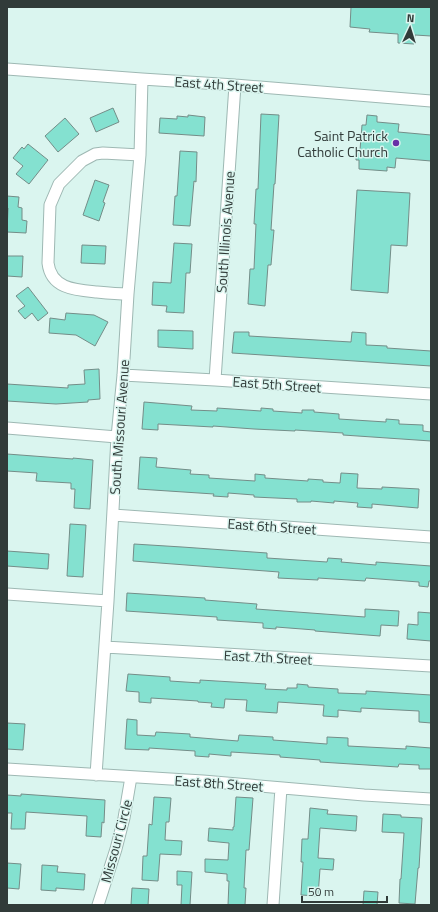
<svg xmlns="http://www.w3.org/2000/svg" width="438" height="912" font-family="'Titillium Web',sans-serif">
	<rect width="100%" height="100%" fill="#daf5ef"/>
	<!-- building -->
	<path fill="#84e1d0" stroke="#748d88" d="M 351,7 L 431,7 L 431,36 L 415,35 L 414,44 L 398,43 L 398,34 L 369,32 L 370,29 L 350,27 Z
		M 113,108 L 119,122 L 96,132 L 90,118 Z
		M 261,114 L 279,115 L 275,184 L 274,184 L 271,230 L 274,230 L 271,265 L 268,265 L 265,306 L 248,304 L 250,269 L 254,269 L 256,224 L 254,224 L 256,189 L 258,189 Z
		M 188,115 L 205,117 L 204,136 L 159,133 L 160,118 L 177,119 L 177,116 L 188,117 Z
		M 367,115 L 377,116 L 377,122 L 399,124 L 398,132 L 431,135 L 431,161 L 396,158 L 395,168 L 387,167 L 387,171 L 359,169 L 359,160 L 356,160 L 356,150 L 360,150 L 362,125 L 366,125 Z
		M 65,118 L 79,134 L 58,152 L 45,136 Z
		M 28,144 L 48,160 L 29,184 L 16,174 L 23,166 L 13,158 L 22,147 L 24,149 Z
		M 180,151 L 197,152 L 196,182 L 194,181 L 190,226 L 173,225 L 175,196 L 177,196 Z
		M 95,180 L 109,185 L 103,202 L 105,203 L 99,221 L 83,215 Z
		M 357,190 L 410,193 L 407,246 L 391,245 L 388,293 L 351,290 Z
		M 7,196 L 19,197 L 18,207 L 22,208 L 22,220 L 27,221 L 26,233 L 7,232 L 8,208 L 7,208 Z
		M 174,243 L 192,244 L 190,273 L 186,273 L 184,313 L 166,312 L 167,306 L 152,305 L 153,282 L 171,283 Z
		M 82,245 L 106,246 L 105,264 L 81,263 Z
		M 7,256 L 23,256 L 22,277 L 7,276 Z
		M 28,287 L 48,313 L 38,321 L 32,313 L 25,319 L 18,311 L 25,306 L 16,296 Z
		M 66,313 L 94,315 L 108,322 L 95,346 L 76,335 L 49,333 L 50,318 L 65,320 Z
		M 158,330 L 193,331 L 193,349 L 158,347 Z
		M 234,332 L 249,332 L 249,336 L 351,342 L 352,332 L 366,333 L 366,345 L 387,346 L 387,348 L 431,351 L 431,366 L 232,353 Z
		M 99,369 L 100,399 L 88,400 L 88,402 L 56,404 L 7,401 L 7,384 L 68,388 L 68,385 L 85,384 L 84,370 Z
		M 144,402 L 192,406 L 191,410 L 217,411 L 217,408 L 261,411 L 261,408 L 273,409 L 273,411 L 302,413 L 302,410 L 314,410 L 314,412 L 339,414 L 339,419 L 386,422 L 386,419 L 399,420 L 399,424 L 423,425 L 423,431 L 431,432 L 431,441 L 343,435 L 343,433 L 295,430 L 295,431 L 254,429 L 213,426 L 213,427 L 158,424 L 158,430 L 142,429 Z
		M 7,454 L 73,459 L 73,458 L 93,460 L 90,509 L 74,508 L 75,489 L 71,489 L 71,483 L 36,481 L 37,473 L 7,471 Z
		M 140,457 L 157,458 L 156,467 L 191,470 L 190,474 L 209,475 L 209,478 L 255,481 L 255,474 L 265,475 L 265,478 L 308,481 L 308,479 L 323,480 L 323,482 L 340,483 L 341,473 L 358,474 L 357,488 L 382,489 L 382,487 L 419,489 L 418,508 L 372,504 L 372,508 L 357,507 L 358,503 L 334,501 L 334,503 L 311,501 L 311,502 L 297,502 L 297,499 L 254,497 L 254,495 L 228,493 L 228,497 L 213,496 L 214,494 L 138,489 Z
		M 70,524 L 86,525 L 83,577 L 67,576 Z
		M 134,544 L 182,547 L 267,553 L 267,558 L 327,562 L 328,558 L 342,559 L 341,562 L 376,565 L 376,562 L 431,566 L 431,581 L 429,581 L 428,587 L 419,586 L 419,582 L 366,578 L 365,581 L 318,578 L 318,580 L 278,578 L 279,572 L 133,561 Z
		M 7,551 L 49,554 L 48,569 L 7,566 Z
		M 127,593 L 205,598 L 205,600 L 257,604 L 256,609 L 365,617 L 365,609 L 399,611 L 398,626 L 381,625 L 380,636 L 315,631 L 315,630 L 276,627 L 276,629 L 263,628 L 263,623 L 217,620 L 217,617 L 126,611 Z
		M 418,612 L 431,613 L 431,641 L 407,639 L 408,624 L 418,625 Z
		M 128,674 L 170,677 L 170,681 L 200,683 L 200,680 L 266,684 L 265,689 L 287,690 L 287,688 L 297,688 L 297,684 L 308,685 L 308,687 L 338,689 L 338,693 L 366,694 L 366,691 L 431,695 L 431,723 L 419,722 L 419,711 L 361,708 L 361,712 L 338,710 L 338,717 L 323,716 L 324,705 L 278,702 L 277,713 L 246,711 L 247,700 L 225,699 L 224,708 L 211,707 L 212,703 L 198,702 L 198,701 L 151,698 L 151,703 L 139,702 L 139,692 L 126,691 Z
		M 127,719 L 137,720 L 137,735 L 155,736 L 156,732 L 190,734 L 190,737 L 238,741 L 239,735 L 273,737 L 273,740 L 327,744 L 327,737 L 348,738 L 348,746 L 406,749 L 406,746 L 431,748 L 431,769 L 419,769 L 419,765 L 399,764 L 398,767 L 320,762 L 320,760 L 280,757 L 280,755 L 231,752 L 231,756 L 209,754 L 209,757 L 195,756 L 195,751 L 149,748 L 149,750 L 125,749 Z
		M 7,723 L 25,724 L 23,750 L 7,749 Z
		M 21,794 L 105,800 L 104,823 L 102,822 L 101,837 L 86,836 L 87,816 L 26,812 L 25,829 L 11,829 L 12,813 L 7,813 L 7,795 L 21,796 Z
		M 154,797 L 171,798 L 169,822 L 166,822 L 165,840 L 182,841 L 181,855 L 160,854 L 158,881 L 142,880 L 143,856 L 147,856 L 149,824 L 152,825 Z
		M 236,797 L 253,798 L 249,850 L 246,850 L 244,888 L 246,888 L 245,905 L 228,905 L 229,881 L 227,881 L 227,874 L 205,872 L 205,859 L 228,860 L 229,843 L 208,841 L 209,828 L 233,830 L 233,827 L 234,827 Z
		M 310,808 L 328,810 L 327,814 L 357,816 L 356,831 L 320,828 L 318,858 L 334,859 L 333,870 L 320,869 L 318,896 L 301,895 L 303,862 L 301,862 L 302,839 L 308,839 Z
		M 383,814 L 401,815 L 401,817 L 422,818 L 419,868 L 418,868 L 415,904 L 399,903 L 400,879 L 401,879 L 404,833 L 382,832 Z
		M 7,863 L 21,864 L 19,889 L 7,888 Z
		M 42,865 L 58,866 L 57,872 L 85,874 L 84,890 L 56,888 L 56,891 L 41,890 Z
		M 177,871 L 192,872 L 190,905 L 181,905 L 182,885 L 177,885 Z
		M 132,888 L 149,889 L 148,905 L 131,905 Z
		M 364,891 L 378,892 L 377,905 L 363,905 Z"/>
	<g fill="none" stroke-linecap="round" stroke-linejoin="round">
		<!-- minor casing -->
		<g stroke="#9eb8b3" stroke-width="13">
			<path id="minor" d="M 7,69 L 142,79 L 235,85 L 431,101
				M 128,294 C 118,294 107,293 97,292 C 76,290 51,289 48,263 L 50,205 L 59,184 L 82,161 L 95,154 L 103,153 L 140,155
				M 123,375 L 215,380 L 431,394
				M 215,380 L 235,85
				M 7,428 L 117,437
				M 113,515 L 431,537
				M 7,594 L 108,601
				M 105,647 L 431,666
				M 7,769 L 203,781 L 364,795 L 431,799
				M 96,775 L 108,601 L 117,437 L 123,375 L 128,294 L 140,155 L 142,79
				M 98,905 L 116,849 L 124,818 L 131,777
				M 273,905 L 281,788"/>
		</g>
		<!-- minor -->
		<use href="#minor" stroke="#fff" stroke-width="11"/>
	</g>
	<!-- markers -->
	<circle fill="#6930a7" stroke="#daf5ef" stroke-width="1.5" cx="396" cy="143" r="4"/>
	<g text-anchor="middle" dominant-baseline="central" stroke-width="3" stroke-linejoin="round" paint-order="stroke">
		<!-- street labels -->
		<g font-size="14" fill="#313b39" stroke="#daf5ef">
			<text transform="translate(219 84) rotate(4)">East 4th Street</text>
			<text transform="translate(225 232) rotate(-86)">South Illinois Avenue</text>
			<text transform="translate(277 384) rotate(4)">East 5th Street</text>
			<text transform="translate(119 427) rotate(-86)">South Missouri Avenue</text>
			<text transform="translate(272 526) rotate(4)">East 6th Street</text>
			<text transform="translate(268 657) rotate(3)">East 7th Street</text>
			<text transform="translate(219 783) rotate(4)">East 8th Street</text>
			<text transform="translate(116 841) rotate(-75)">Missouri Circle</text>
		</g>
		<!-- poi labels -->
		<g font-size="14" fill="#313b39" stroke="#daf5ef" text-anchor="end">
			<text x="388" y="135">Saint Patrick<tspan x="388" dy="16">Catholic Church</tspan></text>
		</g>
	</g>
	<!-- border -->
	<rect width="438" height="912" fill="none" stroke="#313b39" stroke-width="16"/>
	<!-- north arrow -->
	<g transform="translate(410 28) rotate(4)" stroke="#daf5ef" stroke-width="3" paint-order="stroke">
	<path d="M0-3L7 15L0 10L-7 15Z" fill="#313b39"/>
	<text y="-6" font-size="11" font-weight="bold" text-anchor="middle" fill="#313b39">N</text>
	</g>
	<!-- scale -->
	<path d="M302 896v6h85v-6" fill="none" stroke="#313b39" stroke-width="2"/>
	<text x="308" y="896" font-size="12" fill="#313b39" stroke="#daf5ef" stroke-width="3" paint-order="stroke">50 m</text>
</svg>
